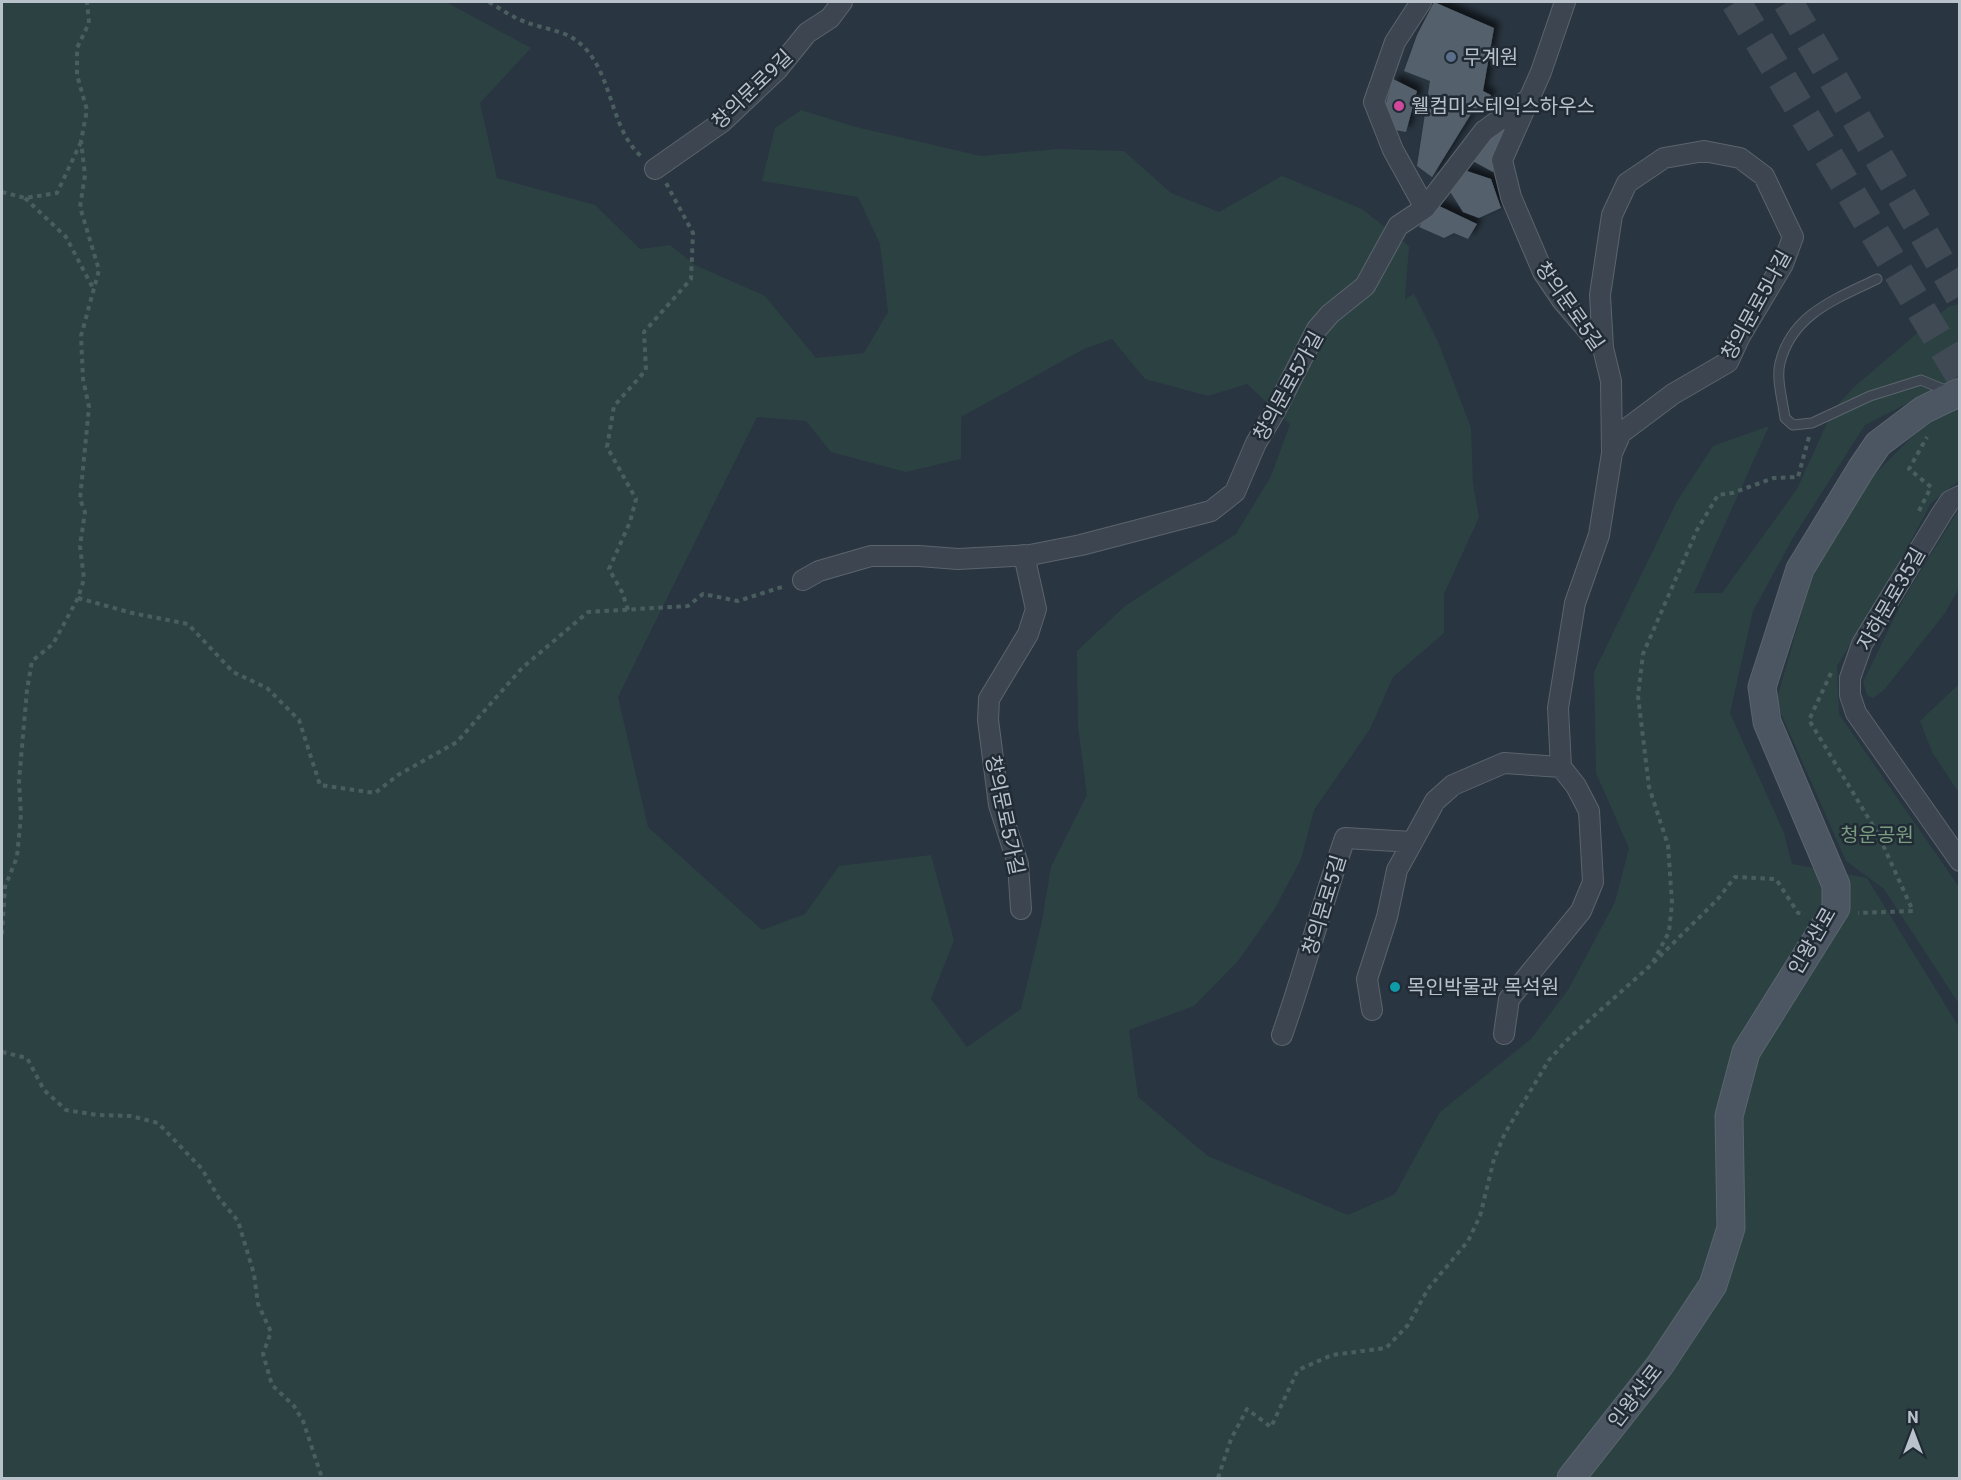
<svg xmlns="http://www.w3.org/2000/svg" width="1961" height="1480" font-family="Roboto,'Noto Sans KR',sans-serif">
	<defs>
		<filter id="shadow"><feDropShadow dx="5.5" dy="-5.5" stdDeviation="3" flood-color="#0009"/></filter>
	</defs>
	<rect width="100%" height="100%" fill="#293540"/>
	<!-- green -->
	<path fill="#2c4242" fill-rule="evenodd" d="M 2,2 L 446,2 L 531,48 L 480,103 L 497,178 L 595,205 L 640,249 L 670,245 L 695,265 L 765,296 L 816,358 L 864,353 L 888,312 L 880,244 L 858,197 L 762,181 L 775,128 L 801,110 L 856,127 L 981,156 L 1058,149 L 1124,151 L 1171,193 L 1219,212 L 1282,176 L 1362,209 L 1409,246 L 1405,299 L 1414,294 L 1439,344 L 1471,428 L 1473,484 L 1479,517 L 1444,594 L 1444,633 L 1393,677 L 1370,729 L 1314,810 L 1301,859 L 1274,910 L 1238,961 L 1194,1006 L 1129,1030 L 1138,1097 L 1208,1156 L 1348,1215 L 1395,1194 L 1440,1112 L 1531,1039 L 1568,990 L 1615,902 L 1629,848 L 1596,773 L 1594,672 L 1677,501 L 1713,446 L 1769,426 L 1694,593 L 1722,593 L 1797,489 L 1833,410 L 1854,387 L 1948,307 L 1959,304 L 1959,377 L 1865,425 L 1794,536 L 1753,611 L 1730,713 L 1784,833 L 1792,864 L 1867,878 L 1959,1027 L 1959,1478 L 2,1478 ZM 1112,339 L 1145,379 L 1208,396 L 1247,384 L 1290,424 L 1271,476 L 1236,534 L 1125,606 L 1077,651 L 1078,727 L 1087,795 L 1051,867 L 1042,921 L 1021,1009 L 967,1047 L 931,999 L 954,940 L 931,855 L 839,866 L 805,914 L 762,930 L 648,827 L 618,697 L 757,417 L 806,421 L 831,452 L 906,472 L 961,459 L 961,417 L 1084,349 Z
		M 1959,407 L 1959,481 L 1931,503 L 1900,561 L 1837,666 L 1839,714 L 1959,887 L 1959,1004 L 1884,889 L 1846,861 L 1776,702 L 1813,573 L 1864,485 L 1923,426 Z
		M 1959,509 L 1959,588 L 1945,613 L 1884,690 L 1873,698 L 1867,695 L 1863,682 L 1904,598 Z
		M 1959,684 L 1959,793 L 1932,752 L 1920,721 Z"/>
	<!-- building -->
	<path fill="#54606d" filter="url(#shadow)" d="M 1434,2 L 1494,28 L 1483,91 L 1491,95 L 1484,112 L 1471,114 L 1432,177 L 1417,166 L 1430,81 L 1404,71 L 1417,35 Z
		M 1393,79 L 1417,91 L 1406,132 L 1389,129 L 1384,110 Z
		M 1512,117 L 1493,172 L 1471,160 Z
		M 1464,170 L 1491,179 L 1501,208 L 1479,218 L 1463,212 L 1449,190 Z
		M 1435,204 L 1477,224 L 1468,239 L 1454,233 L 1444,238 L 1419,227 Z"/>
	<g fill="none" stroke-linecap="round" stroke-linejoin="round">
		<!-- primary-tunnel -->
		<path stroke="#3f4a55" stroke-width="30" stroke-dasharray="30 15" stroke-linecap="butt" d="M 1736,2 L 1960,375
			M 1788,2 L 1960,296"/>
		<!-- lane casing -->
		<g stroke="#5b646d" stroke-width="11">
			<path id="lane" d="M 1877,279 C 1836,299 1792,314 1780,363 C 1776,379 1783,402 1785,418 L 1793,425 L 1812,423 L 1870,396 L 1921,380 L 1950,392"/>
		</g>
		<!-- street casing -->
		<g stroke="#5b646d" stroke-width="22">
			<path id="street" d="M 1421,2 L 1395,42 L 1374,102 L 1393,150 L 1425,208
				M 655,169 L 722,122 L 777,70 L 807,33 L 830,18 L 842,2
				M 1603,348 L 1600,295 L 1612,215 L 1627,183 L 1664,158 L 1704,151 L 1740,158 L 1764,176 L 1793,237 L 1783,264 L 1740,336 L 1728,362 L 1673,394 L 1621,433 L 1612,453
				M 1960,496 L 1950,501 L 1942,513 L 1862,644 L 1850,678 L 1850,695 L 1856,713 L 1960,861
				M 803,580 L 819,571 L 871,556 L 919,556 L 958,559 L 1030,555 L 1081,545 L 1211,511 L 1235,492 L 1256,443 L 1274,413 L 1317,329 L 1330,314 L 1365,286 L 1398,226 L 1425,208 L 1484,131 L 1526,101
				M 1561,767 L 1558,708 L 1575,603 L 1599,535 L 1612,453 L 1611,381 L 1603,348 L 1562,300 L 1543,272 L 1511,197 L 1502,160 L 1541,72 L 1565,2
				M 1021,909 L 1018,864 L 999,805 L 988,720 L 989,699 L 1028,634 L 1036,609 L 1024,555
				M 1372,1010 L 1367,979 L 1387,917 L 1397,870 L 1435,801 L 1453,785 L 1504,763 L 1561,767 L 1576,786 L 1589,811 L 1593,882 L 1581,911 L 1509,999 L 1504,1034
				M 1282,1035 C 1305,970 1322,903 1345,838 L 1412,842"/>
		</g>
		<!-- secondary casing -->
		<g stroke="#5b646d" stroke-width="29">
			<path id="secondary" d="M 1571,1478 L 1660,1365 L 1713,1285 L 1731,1228 L 1729,1116 L 1746,1052 L 1836,908 L 1836,885 L 1767,722 L 1762,687 L 1800,569 L 1861,469 L 1878,444 L 1923,410 L 1960,392"/>
		</g>
		<!-- path -->
		<path stroke="#4b5e5f" stroke-width="4" stroke-dasharray="4.5 4.5" stroke-linecap="butt" d="M 489,2 C 501,9 513,18 526,22 C 540,28 561,30 574,39 C 614,65 607,128 643,158
			M 2,192 L 25,198 L 57,193 L 81,142
			M 25,198 L 66,237 L 94,290
			M 1919,511 L 1931,487 L 1909,469 L 1927,437
			M 78,598 L 132,613 L 188,624 L 233,672 L 267,688 L 299,720 L 320,785 L 375,793 L 398,775 L 457,742 L 522,668 L 588,612 L 688,606 L 703,594 L 738,601 L 785,586
			M 628,610 L 622,592 L 609,569 L 630,522 L 636,499 L 607,447 L 614,406 L 646,370 L 644,332 L 691,279 L 693,233 L 666,183
			M 1831,673 L 1809,720 L 1878,834 L 1913,911 L 1858,913
			M 2,934 L 5,887 L 17,857 L 21,815 L 19,781 L 27,690 L 32,661 L 53,644 L 78,598 L 84,579 L 80,546 L 85,512 L 80,499 L 89,407 L 83,379 L 81,336 L 99,270 L 80,207 L 85,175 L 81,141 L 87,110 L 77,75 L 77,48 L 89,23 L 87,2
			M 1653,962 L 1669,932 L 1672,903 L 1668,845 L 1649,787 L 1638,696 L 1643,654 L 1697,530 L 1718,495 L 1732,493 L 1774,478 L 1798,477 L 1809,437
			M 2,1052 L 27,1058 L 44,1090 L 66,1110 L 97,1115 L 131,1116 L 158,1123 L 202,1169 L 219,1198 L 238,1221 L 254,1274 L 258,1304 L 271,1332 L 263,1354 L 272,1385 L 294,1406 L 303,1421 L 322,1478
			M 1218,1478 L 1231,1439 L 1247,1409 L 1271,1427 L 1298,1370 L 1332,1355 L 1386,1348 L 1408,1325 L 1428,1289 L 1468,1241 L 1480,1216 L 1494,1159 L 1505,1133 L 1549,1060 L 1567,1040 L 1651,965 L 1717,900 L 1735,877 L 1776,879 L 1798,913 L 1805,914"/>
		<!-- lane -->
		<use href="#lane" stroke="#3d4650" stroke-width="9"/>
		<!-- street -->
		<use href="#street" stroke="#3d4650" stroke-width="20"/>
		<!-- secondary -->
		<use href="#secondary" stroke="#4b5662" stroke-width="27"/>
	</g>
	<!-- markers -->
	<circle fill="#5c6f8a" stroke="#212b35" stroke-width="2" cx="1451" cy="57" r="6"/>
	<circle fill="#d1479c" stroke="#212b35" stroke-width="2" cx="1399" cy="106" r="6"/>
	<circle fill="#0f9aa8" stroke="#212b35" stroke-width="2" cx="1395" cy="987" r="6"/>
	<g text-anchor="middle" dominant-baseline="central" stroke-width="5" stroke-linejoin="round" paint-order="stroke">
		<!-- poi labels -->
		<g font-size="20" fill="#b9c1ca" stroke="#212b35" text-anchor="start">
			<text x="1463" y="57">무계원</text>
			<text x="1411" y="106">웰컴미스테익스하우스</text>
			<text x="1407" y="987">목인박물관 목석원</text>
		</g>
		<!-- street labels -->
		<g font-size="20" fill="#b9c1ca" stroke="#212b35">
			<text transform="translate(752 89) rotate(-44)">창의문로9길</text>
			<text transform="translate(1756 305) rotate(-61)">창의문로5나길</text>
			<text transform="translate(1570 306) rotate(55)">창의문로5길</text>
			<text transform="translate(1288 386) rotate(-61)">창의문로5가길</text>
			<text transform="translate(1891 599) rotate(-60)">자하문로35길</text>
			<text transform="translate(1005 815) rotate(78)">창의문로5가길</text>
			<text transform="translate(1324 905) rotate(-73)">창의문로5길</text>
			<text transform="translate(1812 941) rotate(-60)">인왕산로</text>
			<text transform="translate(1635 1396) rotate(-52)">인왕산로</text>
		</g>
		<!-- park labels -->
		<g font-size="20" fill="#7a9d7f" stroke="#212b35">
			<text x="1877" y="835">청운공원</text>
		</g>
	</g>
	<!-- border -->
	<rect width="1961" height="1480" fill="none" stroke="#b9c1ca" stroke-width="6"/>
	<!-- north arrow -->
	<g transform="translate(1913 1432)" stroke="#212b35" stroke-width="4.5" paint-order="stroke">
	<path d="M0-4.5L10 22L0 15L-10 22Z" fill="#b9c1ca"/>
	<text y="-9" font-size="16" font-weight="bold" text-anchor="middle" fill="#b9c1ca">N</text>
	</g>
</svg>
